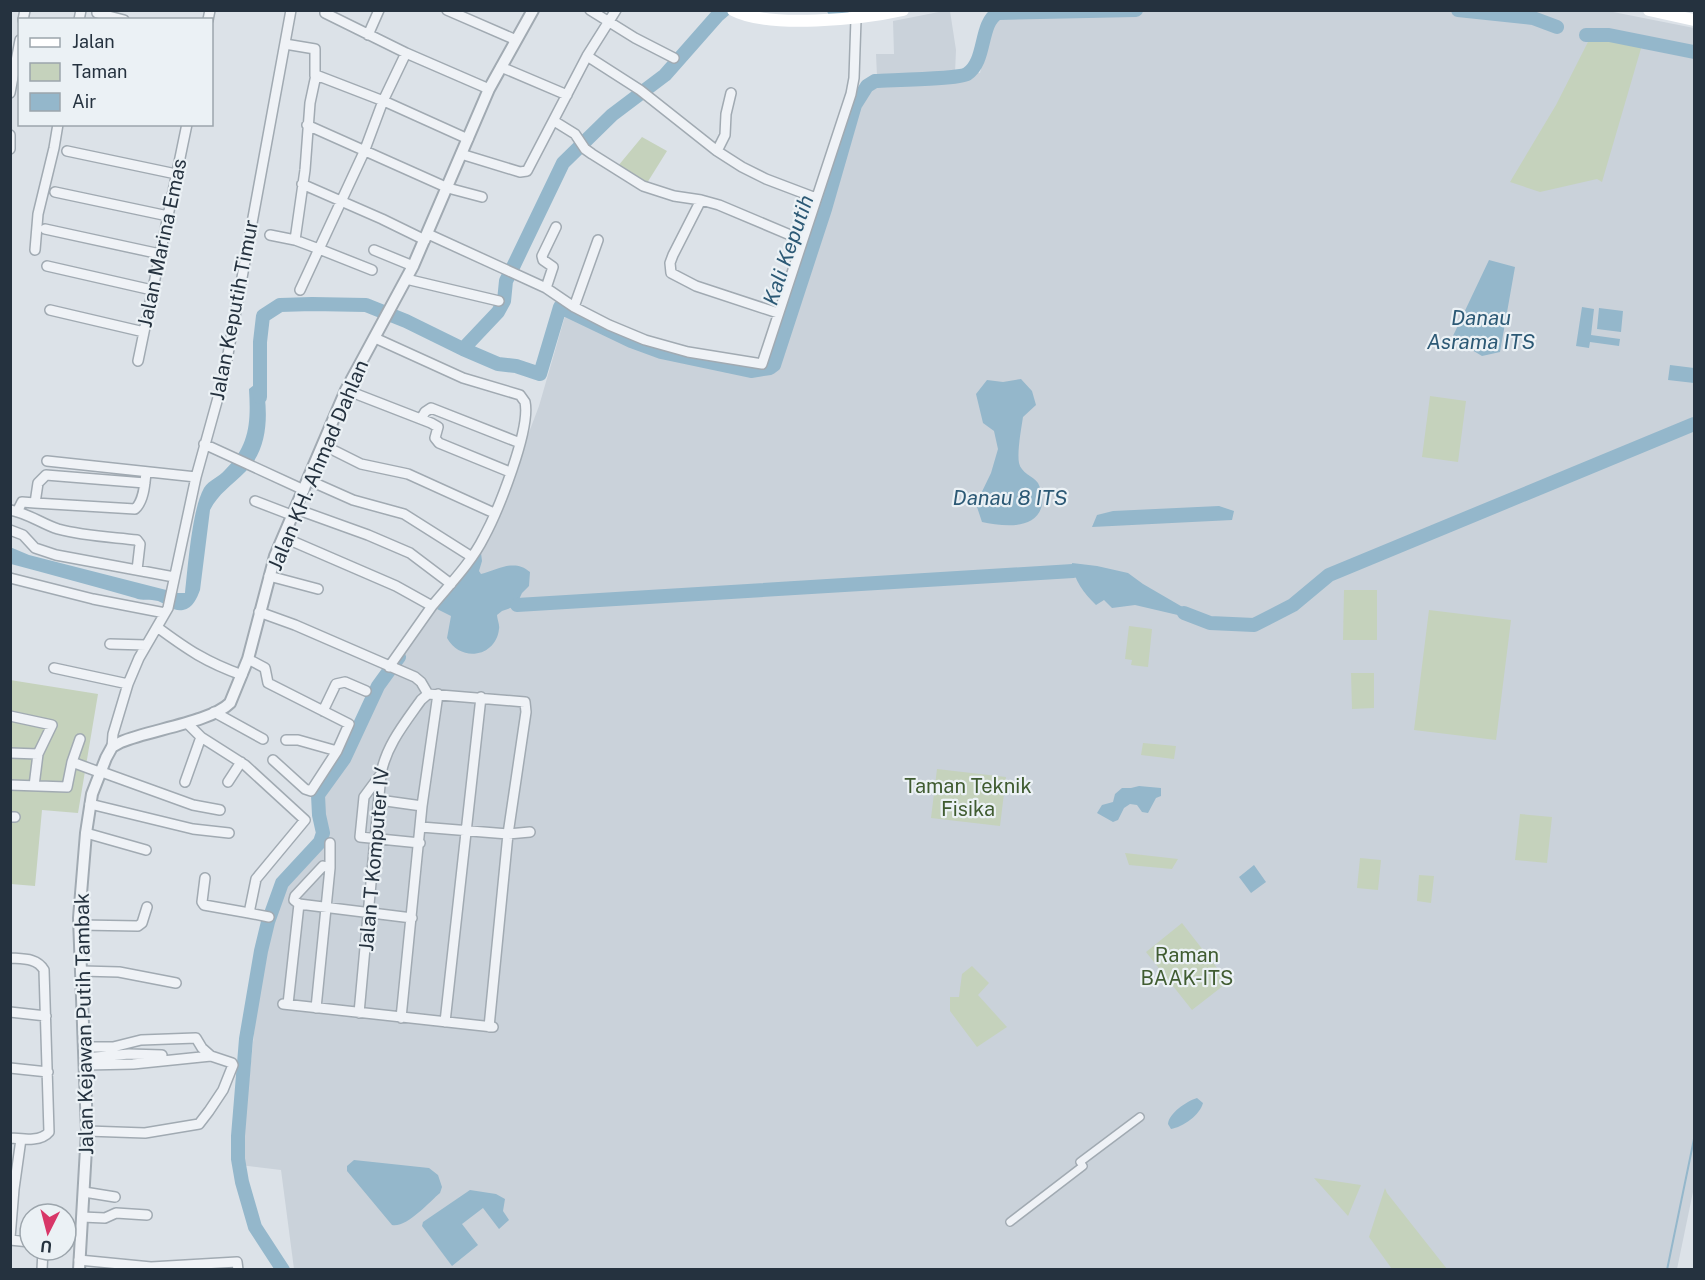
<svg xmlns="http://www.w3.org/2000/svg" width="1705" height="1280" font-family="'Public Sans',sans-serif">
	<rect width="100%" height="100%" fill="#dce2e8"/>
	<!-- built -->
	<path fill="#cad2da" d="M 1603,10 L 1694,28 L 1694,1187 L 1677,1269 L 294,1269 L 281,1170 L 240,1165 L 255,1024 L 271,926 L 285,884 L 326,837 L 323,800 L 395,669 L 422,613 L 477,548 L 499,511 L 539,406 L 565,316 L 656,354 L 725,370 L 769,374 L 867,79 L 980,73 L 995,11 Z
		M 944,11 L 950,11 L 956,50 L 955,73 L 877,76 L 876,54 L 894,54 L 893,21 Z"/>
	<!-- green -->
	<path fill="#c5d2bc" d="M 1591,36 L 1642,45 L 1602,182 L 1597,179 L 1540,192 L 1510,182 L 1556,105 Z
		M 642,137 L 667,151 L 647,183 L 618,166 Z
		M 1430,396 L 1466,401 L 1458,462 L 1422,457 Z
		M 1344,590 L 1377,590 L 1377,640 L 1343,640 Z
		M 1429,610 L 1511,620 L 1496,740 L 1414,730 Z
		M 1129,626 L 1152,629 L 1148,667 L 1131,665 L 1132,660 L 1125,659 Z
		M 1351,673 L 1374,673 L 1374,708 L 1352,709 Z
		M 10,680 L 98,694 L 78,813 L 42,810 L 35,886 L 11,884 Z
		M 1143,743 L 1176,746 L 1174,759 L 1141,755 Z
		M 937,769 L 1006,777 L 1000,826 L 931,818 Z
		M 1520,814 L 1552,817 L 1547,863 L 1515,860 Z
		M 1125,853 L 1178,859 L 1172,869 L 1129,865 Z
		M 1360,858 L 1381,860 L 1378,890 L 1357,888 Z
		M 1419,875 L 1434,876 L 1431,903 L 1417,901 Z
		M 1182,923 L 1228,982 L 1192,1010 L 1146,952 Z
		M 972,966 L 989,983 L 978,995 L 1007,1027 L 977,1047 L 950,1011 L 950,997 L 959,997 L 962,974 Z
		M 1314,1178 L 1361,1185 L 1348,1216 Z
		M 1385,1188 L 1387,1193 L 1447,1269 L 1392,1269 L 1369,1237 Z"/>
	<!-- water -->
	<path fill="#94b7cb" d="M 1489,260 L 1515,267 L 1500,352 L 1482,356 L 1452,338 Z
		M 1582,307 L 1594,309 L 1591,335 L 1620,339 L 1619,346 L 1590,342 L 1589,348 L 1576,346 Z
		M 1599,308 L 1623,311 L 1621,332 L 1597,329 Z
		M 1670,365 L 1694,368 L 1694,383 L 1668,380 Z
		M 262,379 C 268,409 270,448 245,472 C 232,485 218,494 210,510 L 200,590 C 197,598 193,608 183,610 C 174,612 166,604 158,601 C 150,599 142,601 135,598 C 94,586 52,575 11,564 L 10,547 L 29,555 L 178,593 L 185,593 C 188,567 192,509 204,488 C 209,480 219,477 225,470 C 250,446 251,422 249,389 Z
		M 1021,379 L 1032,391 L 1036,405 L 1023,417 C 1021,430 1017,452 1019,463 C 1021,473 1033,476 1038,483 C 1042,491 1043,497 1042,505 C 1036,531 1002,526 982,522 L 976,504 L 991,473 L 998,449 L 994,431 L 983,423 L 976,394 L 987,380 L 1003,382 Z
		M 1219,506 L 1234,511 L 1232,520 L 1092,527 L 1097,515 L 1113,511 Z
		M 481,553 L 482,561 L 479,571 L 481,574 C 498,570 514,558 530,572 L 529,586 L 522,593 L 516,606 L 502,611 L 497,615 C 497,619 500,625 499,629 C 496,657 461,663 447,638 L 451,616 L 437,609 Z
		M 1072,563 L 1097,566 L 1128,573 L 1143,584 L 1186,609 L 1182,616 L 1135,605 L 1112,608 L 1104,600 L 1096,605 C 1084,593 1074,581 1072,563 Z
		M 1139,786 L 1161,788 L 1161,796 L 1156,798 L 1148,813 L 1142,812 L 1137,805 L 1130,804 L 1124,808 L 1118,820 L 1113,822 L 1097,813 L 1102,805 L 1113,802 L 1115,794 L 1122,788 L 1131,788 Z
		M 1254,865 L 1266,882 L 1251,893 L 1239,877 Z
		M 1197,1098 L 1203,1103 C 1200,1115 1183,1127 1171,1129 L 1168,1124 C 1169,1113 1187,1101 1197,1098 Z
		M 354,1160 L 429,1168 L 438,1175 L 442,1187 L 440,1193 C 429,1202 407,1228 392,1225 L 347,1171 L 347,1166 Z
		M 470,1190 L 496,1194 L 505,1199 L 503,1211 L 509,1220 L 499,1229 L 483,1208 L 462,1224 L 478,1245 L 452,1266 L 422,1226 L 423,1222 Z"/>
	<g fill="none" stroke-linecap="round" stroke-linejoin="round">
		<!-- stream -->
		<path stroke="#94b7cb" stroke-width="2" d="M 1667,1270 L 1694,1139"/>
		<!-- river -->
		<path stroke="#94b7cb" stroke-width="14" d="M 834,10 L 842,11
			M 1458,10 L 1533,18 L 1557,27
			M 1586,35 L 1609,35 L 1694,52
			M 463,349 L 498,364 L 516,366 L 540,374 L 560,307 L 631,341 L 661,352 L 751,371 L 770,368 L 774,365 L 825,209 L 855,105 L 867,86 L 875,81 C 889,80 959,79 967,74 C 987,61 979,23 998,13 L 1136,10
			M 260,397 L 260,342 L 263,316 L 280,305 L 312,304 L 366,305 L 406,321 L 463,349 L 498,312 L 504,301 L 506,281 L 513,267 L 563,163 L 612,115 L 665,75 L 717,16 L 724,10
			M 517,605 L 1073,571
			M 1184,613 L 1210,623 L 1254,625 L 1293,605 L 1329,575 L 1694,424
			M 283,1270 L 255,1227 L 242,1182 L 238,1159 L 238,1136 L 246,1039 L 261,951 L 268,922 L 282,883 L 320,842 L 323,833 L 319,815 L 318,795 L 344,759 L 378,686 L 399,657"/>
		<!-- pedestrian casing -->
		<g stroke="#a1aab2" stroke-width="10">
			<path id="pedestrian" d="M 1010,1222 L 1083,1166 L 1080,1162 L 1140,1117"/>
		</g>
		<!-- minor casing -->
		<g stroke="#a1aab2" stroke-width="12">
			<path id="minor" d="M 447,10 L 516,40
				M 590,10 L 635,38 L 674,58
				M 97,13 L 124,20
				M 325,13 L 406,53 L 489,89
				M 23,20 L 25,10
				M 79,20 L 81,10
				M 208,20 L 210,10
				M 368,35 L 379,10
				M 285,44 L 315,49 L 315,76
				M 587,56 L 640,90 L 717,151 L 742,167 L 766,179 L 816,198
				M 501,67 L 567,95
				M 10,93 L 20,40
				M 554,121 L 575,134 L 585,149 L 592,154 L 643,186 L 674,196 L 701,200 L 719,205 L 802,240
				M 307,125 L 448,188 L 482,197
				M 10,135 L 10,149
				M 67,151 L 176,174
				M 717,151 L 725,135 L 726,114 L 731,93
				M 461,154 L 520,172 L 527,171 L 587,56 L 616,10
				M 302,184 L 382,219 L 425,240
				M 55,192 L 168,216
				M 701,200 L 673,255 L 670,263 L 671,273 L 696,286 L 778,313
				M 45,229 L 160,254
				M 428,234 L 546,288 L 574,307 L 609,325 L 645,340 L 688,352 L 762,364 L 851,94 L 854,78 L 856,19
				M 270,235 L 295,240 L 319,249 L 364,152 L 383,101 L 406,53
				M 295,240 L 305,170 L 310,103 L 316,75 L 386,102 L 468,139
				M 35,250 L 38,214 L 54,148 L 58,124
				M 374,250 L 413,266
				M 47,266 L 152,290
				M 406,279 L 499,301
				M 546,288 L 553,267 L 543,260 L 542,256 L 556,227
				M 300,290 L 319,249 L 372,270
				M 574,307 L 598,240
				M 50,310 L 144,332
				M 375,338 L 463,378 L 520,395 L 525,402 C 531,429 498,511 484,537 C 471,563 450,584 432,606
				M 138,361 L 187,124
				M 346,390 L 431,423 L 438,427 L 435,438 L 439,443 L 510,472
				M 421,419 L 425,412 L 431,408 L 520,443
				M 204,444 L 304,490
				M 323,445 L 361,464 L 408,474 L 494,513
				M 47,461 L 196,477
				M 308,480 L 353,500 L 404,514 L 472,557
				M 145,483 L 46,475 L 38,483 L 35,503 L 135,509 C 144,501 145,483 146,472
				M 255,501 L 294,516
				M 296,509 L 368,535 L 410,553 L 451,584
				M 10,510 C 28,513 42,524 58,529 C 83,536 111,537 137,540 L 140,544 L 137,570
				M 17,512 L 22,502 L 35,503
				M 10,530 L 23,535 L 35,548 L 56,555 L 174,577
				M 285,538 L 396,586 L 432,606 L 389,667
				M 269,576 L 318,589
				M 10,578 L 93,599 L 165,613
				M 259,612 L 295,625 L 415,677 L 421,682 L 428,694
				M 157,627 C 188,650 206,662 242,675
				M 110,644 L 146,645
				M 248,659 L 265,668 L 268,683 L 349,724 L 337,751 L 311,791 L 305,789 L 273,760
				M 54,668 L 128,684
				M 323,711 L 336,684 L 345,682 L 366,691
				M 214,712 L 263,739
				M 10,716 L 52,725 L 38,754 L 34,786
				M 187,723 L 201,737 L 245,765 L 305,820 L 256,879 L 249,913 L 269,917
				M 80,739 L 72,762 L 99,772
				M 286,740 L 298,740 L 337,751
				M 112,747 L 113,734 L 128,684 L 139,658 L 168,608 L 196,477 L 224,376 L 291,10
				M 10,753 L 38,754
				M 99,771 L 193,805 L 220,810
				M 381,774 L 364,797 L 360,837 L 420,843
				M 185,782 L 201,737
				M 228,782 L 241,762
				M 10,785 L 67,787 L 72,762
				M 379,800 L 422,806
				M 90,804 L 193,829 L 229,833
				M 10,817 L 15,817
				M 421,827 L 508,834 L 530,832
				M 86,833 L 146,850
				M 330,868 L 330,843
				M 205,878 L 202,902 L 204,905 L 249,913
				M 299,904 L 294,900 L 295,896 L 323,866 L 330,868 L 316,1008
				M 299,904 L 412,918
				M 80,925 L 138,926 L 142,923 L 147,907
				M 10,958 C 24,959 37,958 44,970 L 49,1132 C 41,1142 22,1139 10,1138
				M 82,971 L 119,972 L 176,983
				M 283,1004 L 493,1027
				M 288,1004 L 299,904
				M 10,1012 L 46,1016
				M 359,1013 L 381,774 C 386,746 404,724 421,700 L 428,694 L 525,702 L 526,712 L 508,834 L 489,1027
				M 401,1018 L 422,806 L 438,694
				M 445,1022 L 481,697
				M 84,1047 L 113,1047 L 141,1040 L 196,1038 L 202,1048 L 211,1056 L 232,1063 L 233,1065 L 223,1090 L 209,1111 L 199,1124 L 145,1133 L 87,1131
				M 85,1058 L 129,1054 L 162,1055
				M 85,1065 L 133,1064 L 211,1056
				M 10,1068 L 48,1072
				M 84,1192 L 115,1197
				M 82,1217 L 105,1218 L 116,1213 L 147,1215
				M 10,1238 L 14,1189 L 21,1139
				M 10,1240 L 30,1242
				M 79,1260 L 151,1267 L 237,1262 L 238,1270
				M 42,1270 L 43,1250"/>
		</g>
		<!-- tertiary casing -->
		<g stroke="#a1aab2" stroke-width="14">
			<path id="tertiary" d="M 79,1270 L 87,1131 L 79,918 L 86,833 L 92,794 L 106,758 L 112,747 L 121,742 C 149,730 211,722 230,703 L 248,659 L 275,556 L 346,390 L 413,266 L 489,89 L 533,10"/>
		</g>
		<!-- pedestrian -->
		<use href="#pedestrian" stroke="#eff2f6" stroke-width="7"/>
		<!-- minor -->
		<use href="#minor" stroke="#eff2f6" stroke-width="9"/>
		<!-- tertiary -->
		<use href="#tertiary" stroke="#eff2f6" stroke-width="10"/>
		<!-- secondary -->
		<path stroke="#fff" stroke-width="12" d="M 733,10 C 768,29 863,19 903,10
			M 1649,10 L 1694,20"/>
	</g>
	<g text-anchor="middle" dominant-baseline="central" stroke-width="4.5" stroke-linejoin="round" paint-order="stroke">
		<!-- street labels -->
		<g font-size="20" fill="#25323f" stroke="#ebf1f5">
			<text transform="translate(162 243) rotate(-78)">Jalan Marina Emas</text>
			<text transform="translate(234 310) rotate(-79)">Jalan Keputih Timur</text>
			<text transform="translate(318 465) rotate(-67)">Jalan KH. Ahmad Dahlan</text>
			<text transform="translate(374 859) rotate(-85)">Jalan T Komputer IV</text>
			<text transform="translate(84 1024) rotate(-91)">Jalan Kejawan Putih Tambak</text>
		</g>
		<!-- park labels -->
		<g font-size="20" fill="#405c31" stroke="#ebf1f5">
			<text x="968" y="786">Taman Teknik<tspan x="968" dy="23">Fisika</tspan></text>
			<text x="1187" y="955">Raman<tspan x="1187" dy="23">BAAK-ITS</tspan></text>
		</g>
		<!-- water labels -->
		<g font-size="21" font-style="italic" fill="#2c5975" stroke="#ebf1f5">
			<text transform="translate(788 250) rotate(-71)">Kali Keputih</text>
			<text x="1481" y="317">Danau<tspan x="1481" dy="24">Asrama ITS</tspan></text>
			<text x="1010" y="497">Danau 8 ITS</text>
		</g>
	</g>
	<!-- border -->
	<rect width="1705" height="1280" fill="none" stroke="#25323f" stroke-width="24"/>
	<!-- legend -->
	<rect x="18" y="18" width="195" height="108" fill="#ebf1f5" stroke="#9ca5ac" stroke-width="1.5"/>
	<rect x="30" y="38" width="30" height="9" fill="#ffffff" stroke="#9ca5ac" stroke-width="1.5"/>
	<text x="72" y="48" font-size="18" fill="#25323f">Jalan</text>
	<rect x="30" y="63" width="30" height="18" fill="#c5d2bc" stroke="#9ca5ac" stroke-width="1.5"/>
	<text x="72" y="78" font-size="18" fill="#25323f">Taman</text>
	<rect x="30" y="93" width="30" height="18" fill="#94b7cb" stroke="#9ca5ac" stroke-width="1.5"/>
	<text x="72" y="108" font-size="18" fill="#25323f">Air</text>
	<!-- north arrow -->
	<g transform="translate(48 1232) rotate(186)"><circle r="28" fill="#ebf1f5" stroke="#9ca5ac" stroke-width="1.5"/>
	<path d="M0-4.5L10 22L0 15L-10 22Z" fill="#d83668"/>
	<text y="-9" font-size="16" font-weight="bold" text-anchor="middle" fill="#25323f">U</text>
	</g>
</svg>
